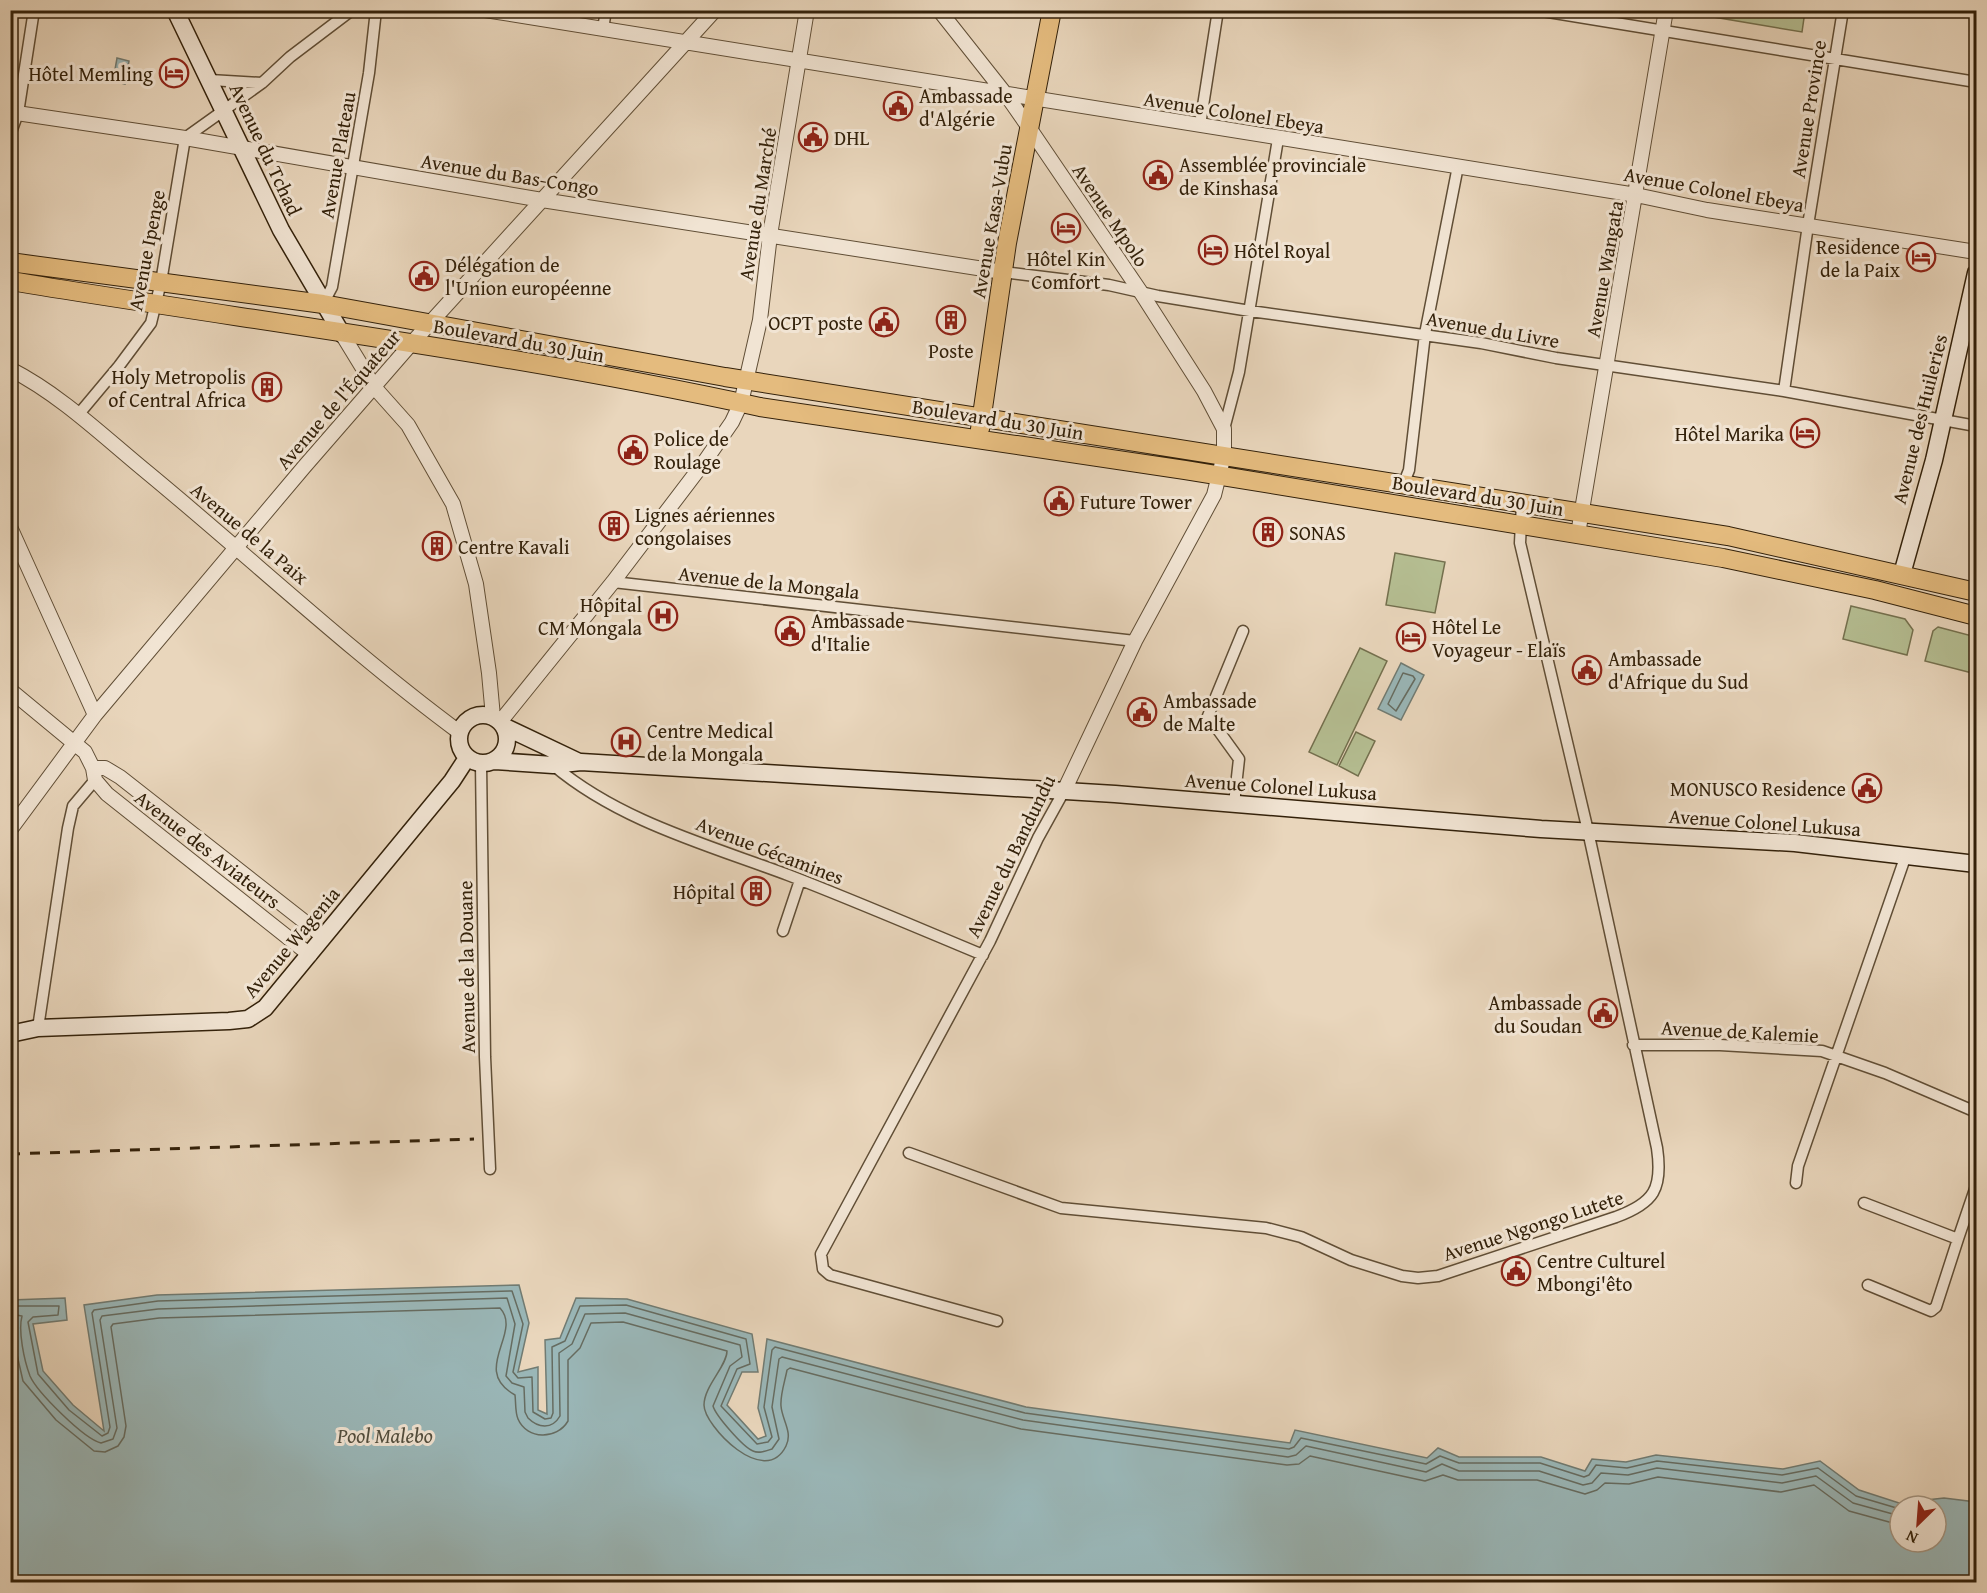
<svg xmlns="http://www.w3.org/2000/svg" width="1987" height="1593" font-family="'Gentium Book Plus',serif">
	<rect width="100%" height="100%" fill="#e9d6bc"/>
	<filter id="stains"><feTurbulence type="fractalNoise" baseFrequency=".00333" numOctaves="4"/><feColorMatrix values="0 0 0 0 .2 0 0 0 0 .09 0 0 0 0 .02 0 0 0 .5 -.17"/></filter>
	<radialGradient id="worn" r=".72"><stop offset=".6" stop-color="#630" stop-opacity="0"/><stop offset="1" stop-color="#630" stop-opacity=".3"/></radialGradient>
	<!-- green -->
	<path fill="#b5be92" stroke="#74704e" stroke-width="1.5" d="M 1690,11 L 1690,10 L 1805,11 L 1802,32 L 1690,13 Z
		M 1395,553 L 1445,562 L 1435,613 L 1386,605 Z
		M 1851,606 L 1905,619 L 1913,630 L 1907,655 L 1843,639 Z
		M 1938,627 L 1976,637 L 1976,674 L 1925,661 L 1933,631 Z
		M 1360,648 L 1387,661 L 1337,765 L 1309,752 Z
		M 1356,732 L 1375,741 L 1358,776 L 1339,766 Z"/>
	<!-- water -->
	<path fill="#9ab7b8" stroke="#717b72" stroke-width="1.5" fill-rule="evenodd" d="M 117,58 L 129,61 L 125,84 L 113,81 Z
		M 1401,663 L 1424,675 L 1401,720 L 1378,709 Z
		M 519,1285 L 529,1323 L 518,1372 L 538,1367 L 538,1410 L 547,1414 L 545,1340 L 560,1338 L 576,1298 L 627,1299 L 752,1334 L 758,1372 L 742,1372 L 727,1405 L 758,1439 L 766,1436 L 758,1408 L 767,1339 L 1026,1407 L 1290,1443 L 1295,1430 L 1427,1458 L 1438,1448 L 1459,1457 L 1541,1457 L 1585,1471 L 1592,1459 L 1626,1462 L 1656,1455 L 1783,1469 L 1820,1461 L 1859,1490 L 1899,1503 L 1944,1498 L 1976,1502 L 1976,1582 L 11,1582 L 11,1300 L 65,1298 L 67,1320 L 33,1324 L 43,1371 L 73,1405 L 104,1431 L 84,1305 L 157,1295 ZM 1900,1506 L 1936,1506 L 1936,1542 L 1900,1542 Z"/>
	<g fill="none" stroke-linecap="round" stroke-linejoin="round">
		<!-- shore -->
		<path stroke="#666c61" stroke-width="1.5" d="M 1403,673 L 1413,676 L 1415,679 L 1396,711 L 1388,704 Z
			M 10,1306 L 59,1306 L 58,1315 L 33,1317 L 28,1322 L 38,1374 L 69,1410 L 102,1436 L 108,1433 L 110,1427 L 92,1313 L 94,1310 L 158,1301 L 512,1291 L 523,1324 L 513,1372 L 518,1378 L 532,1377 L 533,1412 L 545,1419 L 551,1418 L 553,1413 L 552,1347 L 565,1341 L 580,1306 L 626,1305 L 746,1339 L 750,1364 L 737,1369 L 721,1406 L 757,1444 L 768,1442 L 772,1437 L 764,1407 L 772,1350 L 775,1347 L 1025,1413 L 1289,1449 L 1294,1447 L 1301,1438 L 1426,1464 L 1440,1456 L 1459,1463 L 1540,1463 L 1584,1477 L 1589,1475 L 1596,1465 L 1627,1468 L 1657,1461 L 1782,1475 L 1818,1468 L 1856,1496 L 1900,1509
			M 10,1314 L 22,1316 C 18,1331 24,1360 30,1376 C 37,1392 84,1439 101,1443 L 113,1439 L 117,1428 L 100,1320 L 102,1316 L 158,1309 L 507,1298 L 515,1324 L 506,1376 L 512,1383 L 524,1387 L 525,1412 L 528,1418 C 538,1428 552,1430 560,1416 L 559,1353 L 572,1344 L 585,1314 L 625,1313 L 740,1345 L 742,1357 L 730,1366 L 713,1406 C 716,1416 743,1447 753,1451 C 759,1454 766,1451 772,1449 L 779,1439 L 772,1407 L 779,1359 L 782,1357 L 1023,1420 L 1288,1457 L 1296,1455 L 1306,1446 L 1426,1472 L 1442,1464 L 1459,1471 L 1539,1471 L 1583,1485 L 1592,1483 L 1601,1473 L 1628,1475 L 1657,1468 L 1782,1483 L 1816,1476 L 1853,1503 L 1900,1516
			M 10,1324 L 23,1381 L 56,1420 L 94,1451 L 105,1452 L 118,1446 L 124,1437 L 126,1426 L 111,1327 L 113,1324 L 159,1318 L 500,1308 C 523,1333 470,1370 515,1395 C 516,1403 515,1412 518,1419 C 527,1440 557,1440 568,1421 L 568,1360 L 580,1348 L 591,1323 L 623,1322 L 727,1351 C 727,1366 704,1386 704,1405 C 704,1426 765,1489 786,1446 C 793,1432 782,1420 781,1406 C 780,1395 785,1381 787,1370 L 790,1368 L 1021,1429 L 1287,1465 L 1299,1464 L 1310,1456 L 1425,1481 L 1443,1475 L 1458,1480 L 1537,1480 L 1585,1494 L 1597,1490 L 1605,1483 L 1629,1484 L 1658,1477 L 1781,1492 L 1814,1485 L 1849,1511 L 1900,1525"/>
		<!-- minor casing -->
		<g stroke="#604e36" stroke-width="13">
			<path id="minor" d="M 1536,10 L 1976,82
				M 603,29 L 606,10
				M 210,80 L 262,83
				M 1200,125 L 1218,10
				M 10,135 L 18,113 L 34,10
				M 1003,272 L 1109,285 L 1158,296 L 1250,311 L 1481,343 L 1556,358 L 1784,391 L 1976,426
				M 323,304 L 332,287 L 369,73 L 376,10
				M 1784,391 L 1808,225 L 1843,10
				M 78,415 L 119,366 L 151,323 L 161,282 L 185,138 L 262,83 L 290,57 L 352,10
				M 1224,429 L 1239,372 L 1278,139
				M 1403,485 L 1409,470 L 1425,334 L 1458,166
				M 613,582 L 1135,641
				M 481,764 L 485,1057 L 490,1169
				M 553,765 C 619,821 708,845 788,875 C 853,900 918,928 983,955
				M 1234,804 L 1239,759 L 1208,716 L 1243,631
				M 783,931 L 800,880
				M 38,1028 L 68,828 L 73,806 L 95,780
				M 1633,1045 L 1720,1045 L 1822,1051 L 1885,1073 L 1976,1112
				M 909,1153 L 1061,1208 L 1266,1228 L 1301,1237 L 1351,1260 L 1402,1276 L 1418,1278 L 1438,1276 L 1616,1217 C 1654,1203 1663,1189 1657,1148 L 1588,831 L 1520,543 L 1522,503
				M 1796,1183 L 1798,1166 L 1906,855
				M 1864,1203 L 1958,1239 L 1976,1186
				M 1868,1285 L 1931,1311 L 1936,1307 L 1958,1239
				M 997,1321 L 830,1275 L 823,1269 L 821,1254 L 990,941 L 1038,838 L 1064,791"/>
		</g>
		<!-- tertiary casing -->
		<g stroke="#604e36" stroke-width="16">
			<path id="tertiary" d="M 485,10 L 1636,195 L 1707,210 L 1976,252
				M 939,10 L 1007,96 L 1030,129 L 1140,291 L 1204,391 L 1224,429 L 1224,455 L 1214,495 L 1135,641 L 1064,791
				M 10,112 L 185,138 L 542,200 L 1003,272
				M 342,334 L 375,388 L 408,425 L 453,504 L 476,584 L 489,673 L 493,717
				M 10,369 C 61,395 104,437 148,473 C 252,559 351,652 459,732
				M 10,527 L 95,715
				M 1578,534 L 1666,10
				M 10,690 L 85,752 L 93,768 L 95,780 L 107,794 L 310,955
				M 500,722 L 613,582 L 705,461 L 732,422 L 741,403 L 760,320 L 770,235 L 807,10
				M 93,768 L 105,768 L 120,777 L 324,937
				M 10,830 L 95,715 L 304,467 L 411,344 L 715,10"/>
		</g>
		<!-- secondary casing -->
		<g stroke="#33210a" stroke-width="19">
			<path id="secondary" d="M 175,10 L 281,230 L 342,334
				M 1902,574 L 1934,460 L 1976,273
				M459 739a24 24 0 1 1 48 0a24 24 0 1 1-48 0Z
				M 503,726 L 577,761
				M 495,761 L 553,765 L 581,762 L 1115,794 L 1541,829 L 1795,843 L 1976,864
				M 10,1034 L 38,1028 L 229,1021 L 248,1019 L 265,1008 L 452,781 L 467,758"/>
		</g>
		<!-- primary casing -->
		<g stroke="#33210a" stroke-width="20">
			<path id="primary" d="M 10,262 L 323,304 L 725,377 L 1728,536 L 1976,592
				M 10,281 C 260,322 512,353 760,407 L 1185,470 L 1723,558 L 1875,590 L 1976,616
				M 980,429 L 1007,243 L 1052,10"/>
		</g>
		<!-- minor -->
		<use href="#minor" stroke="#f1e4d3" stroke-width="10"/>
		<!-- tertiary -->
		<use href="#tertiary" stroke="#f1e4d3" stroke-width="14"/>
		<!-- secondary -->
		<use href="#secondary" stroke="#f1e4d3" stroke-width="16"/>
		<!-- primary -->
		<use href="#primary" stroke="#e4bb7e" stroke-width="18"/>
		<!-- rail -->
		<path stroke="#33210a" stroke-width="3" stroke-dasharray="10 10" stroke-linecap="butt" d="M 10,1154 L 474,1139"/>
	</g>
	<!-- icons -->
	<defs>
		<g id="hotel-ring" transform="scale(1.5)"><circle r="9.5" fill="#f1e4d3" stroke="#8f2418" stroke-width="1.5"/><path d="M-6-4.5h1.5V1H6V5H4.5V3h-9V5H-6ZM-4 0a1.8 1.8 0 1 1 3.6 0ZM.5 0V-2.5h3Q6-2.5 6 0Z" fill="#8f2418"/></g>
		<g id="civic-ring" transform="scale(1.5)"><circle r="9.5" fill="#f1e4d3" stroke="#8f2418" stroke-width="1.5"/><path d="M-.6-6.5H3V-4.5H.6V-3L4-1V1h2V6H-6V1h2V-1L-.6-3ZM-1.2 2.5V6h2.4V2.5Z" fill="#8f2418"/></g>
		<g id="building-ring" transform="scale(1.5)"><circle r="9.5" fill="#f1e4d3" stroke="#8f2418" stroke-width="1.5"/><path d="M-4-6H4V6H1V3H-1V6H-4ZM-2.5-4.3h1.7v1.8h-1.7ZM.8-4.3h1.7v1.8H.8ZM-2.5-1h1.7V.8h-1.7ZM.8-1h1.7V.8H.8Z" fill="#8f2418"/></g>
		<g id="hospital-ring" transform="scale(1.5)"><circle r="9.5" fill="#f1e4d3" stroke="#8f2418" stroke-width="1.5"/><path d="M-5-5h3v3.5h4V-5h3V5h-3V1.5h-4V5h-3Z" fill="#8f2418"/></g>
	</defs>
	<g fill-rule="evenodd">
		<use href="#hotel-ring" x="174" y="73"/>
		<use href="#civic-ring" x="898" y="106"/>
		<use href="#civic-ring" x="813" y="137"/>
		<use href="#civic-ring" x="1158" y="175"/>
		<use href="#hotel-ring" x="1066" y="228"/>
		<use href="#hotel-ring" x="1213" y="250"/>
		<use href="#hotel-ring" x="1921" y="257"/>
		<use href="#civic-ring" x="424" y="276"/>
		<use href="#building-ring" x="951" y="320"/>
		<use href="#civic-ring" x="884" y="322"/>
		<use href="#building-ring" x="267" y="387"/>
		<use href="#hotel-ring" x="1805" y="433"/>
		<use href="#civic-ring" x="633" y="450"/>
		<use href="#civic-ring" x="1059" y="501"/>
		<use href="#building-ring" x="614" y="526"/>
		<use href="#building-ring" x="1268" y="532"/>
		<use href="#building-ring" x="437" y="546"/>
		<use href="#hospital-ring" x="663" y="616"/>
		<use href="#civic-ring" x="790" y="631"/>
		<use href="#hotel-ring" x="1411" y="637"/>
		<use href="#civic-ring" x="1587" y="670"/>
		<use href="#civic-ring" x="1142" y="712"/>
		<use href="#hospital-ring" x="626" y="742"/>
		<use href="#civic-ring" x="1867" y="788"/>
		<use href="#building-ring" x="756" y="891"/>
		<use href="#civic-ring" x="1603" y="1013"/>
		<use href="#civic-ring" x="1516" y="1271"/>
	</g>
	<g text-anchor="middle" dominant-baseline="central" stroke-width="6" stroke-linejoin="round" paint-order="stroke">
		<!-- poi labels -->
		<g font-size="20" fill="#33210a" stroke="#f1e4d3" text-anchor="start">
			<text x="153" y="73" text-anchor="end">Hôtel Memling</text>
			<text x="919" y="95">Ambassade<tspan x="919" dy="23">d'Algérie</tspan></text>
			<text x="834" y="137">DHL</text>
			<text x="1179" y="164">Assemblée provinciale<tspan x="1179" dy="23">de Kinshasa</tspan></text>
			<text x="1900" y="246" text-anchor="end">Residence<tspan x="1900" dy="23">de la Paix</tspan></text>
			<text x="1234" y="250">Hôtel Royal</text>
			<text x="1066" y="258" text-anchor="middle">Hôtel Kin<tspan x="1066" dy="23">Comfort</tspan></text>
			<text x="445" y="264">Délégation de<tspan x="445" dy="23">l'Union européenne</tspan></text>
			<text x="863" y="322" text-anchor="end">OCPT poste</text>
			<text x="951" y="350" text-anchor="middle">Poste</text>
			<text x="246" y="376" text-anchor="end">Holy Metropolis<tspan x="246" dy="23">of Central Africa</tspan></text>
			<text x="1784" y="433" text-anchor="end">Hôtel Marika</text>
			<text x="654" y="438">Police de<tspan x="654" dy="23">Roulage</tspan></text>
			<text x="1080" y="501">Future Tower</text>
			<text x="635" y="514">Lignes aériennes<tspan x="635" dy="23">congolaises</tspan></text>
			<text x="1289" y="532">SONAS</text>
			<text x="458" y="546">Centre Kavali</text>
			<text x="642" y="604" text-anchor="end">Hôpital<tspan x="642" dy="23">CM Mongala</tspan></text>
			<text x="811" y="620">Ambassade<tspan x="811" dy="23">d'Italie</tspan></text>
			<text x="1432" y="626">Hôtel Le<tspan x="1432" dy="23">Voyageur - Elaïs</tspan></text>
			<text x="1608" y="658">Ambassade<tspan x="1608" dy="23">d'Afrique du Sud</tspan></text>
			<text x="1163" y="700">Ambassade<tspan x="1163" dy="23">de Malte</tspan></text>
			<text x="647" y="730">Centre Medical<tspan x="647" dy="23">de la Mongala</tspan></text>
			<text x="1846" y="788" text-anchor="end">MONUSCO Residence</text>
			<text x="735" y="891" text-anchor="end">Hôpital</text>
			<text x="1582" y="1002" text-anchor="end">Ambassade<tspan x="1582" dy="23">du Soudan</tspan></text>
			<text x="1537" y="1260">Centre Culturel<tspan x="1537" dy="23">Mbongi'êto</tspan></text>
		</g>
		<!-- street labels -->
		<g font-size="20" fill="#33210a" stroke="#f1e4d3">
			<text transform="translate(1808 109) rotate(-81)">Avenue Province</text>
			<text transform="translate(1234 112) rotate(9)">Avenue Colonel Ebeya</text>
			<text transform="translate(266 149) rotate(65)">Avenue du Tchad</text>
			<text transform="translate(337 155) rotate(-80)">Avenue Plateau</text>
			<text transform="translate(510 174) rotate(9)">Avenue du Bas-Congo</text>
			<text transform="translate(1714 189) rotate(10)">Avenue Colonel Ebeya</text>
			<text transform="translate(757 204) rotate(-81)">Avenue du Marché</text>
			<text transform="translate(1111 215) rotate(56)">Avenue Mpolo</text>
			<text transform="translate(991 221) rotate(-80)">Avenue Kasa-Vubu</text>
			<text transform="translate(146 250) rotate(-79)">Avenue Ipenge</text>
			<text transform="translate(1604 269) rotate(-80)">Avenue Wangata</text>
			<text transform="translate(1493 329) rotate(10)">Avenue du Livre</text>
			<text transform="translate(519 340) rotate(10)">Boulevard du 30 Juin</text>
			<text transform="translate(338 399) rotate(-49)">Avenue de l'Équateur</text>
			<text transform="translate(998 419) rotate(9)">Boulevard du 30 Juin</text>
			<text transform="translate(1919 419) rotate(-76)">Avenue des Huileries</text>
			<text transform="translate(1478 495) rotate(9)">Boulevard du 30 Juin</text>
			<text transform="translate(250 533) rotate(40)">Avenue de la Paix</text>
			<text transform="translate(769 582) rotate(6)">Avenue de la Mongala</text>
			<text transform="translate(1281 786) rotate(4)">Avenue Colonel Lukusa</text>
			<text transform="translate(1765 822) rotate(4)">Avenue Colonel Lukusa</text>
			<text transform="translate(208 849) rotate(38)">Avenue des Aviateurs</text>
			<text transform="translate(770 850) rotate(21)">Avenue Gécamines</text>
			<text transform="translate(1010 856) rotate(-64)">Avenue du Bandundu</text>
			<text transform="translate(291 942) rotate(-50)">Avenue Wagenia</text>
			<text transform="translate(466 967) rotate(-91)">Avenue de la Douane</text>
			<text transform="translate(1740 1031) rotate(3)">Avenue de Kalemie</text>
			<text transform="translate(1533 1225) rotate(-18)">Avenue Ngongo Lutete</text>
		</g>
		<!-- water labels -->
		<g font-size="21" font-style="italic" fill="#524e3e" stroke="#f1e4d3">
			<text x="385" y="1435">Pool Malebo</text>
		</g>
	</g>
	<!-- margin -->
	<rect width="1987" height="1593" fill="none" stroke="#e9d6bc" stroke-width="36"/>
	<rect x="12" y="12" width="1963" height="1569" fill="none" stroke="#33210a" stroke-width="3"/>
	<rect x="18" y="18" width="1951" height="1557" fill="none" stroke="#33210a" stroke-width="1.5"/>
	<!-- north arrow -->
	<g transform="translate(1918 1524) rotate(205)"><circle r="28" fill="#f1e4d3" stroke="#a59683" stroke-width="1.5"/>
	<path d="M0-4.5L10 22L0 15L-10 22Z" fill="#8f2418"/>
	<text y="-9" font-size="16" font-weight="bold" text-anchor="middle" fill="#33210a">N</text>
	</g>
	<rect width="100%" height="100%" filter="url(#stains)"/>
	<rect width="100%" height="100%" fill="url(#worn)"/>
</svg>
